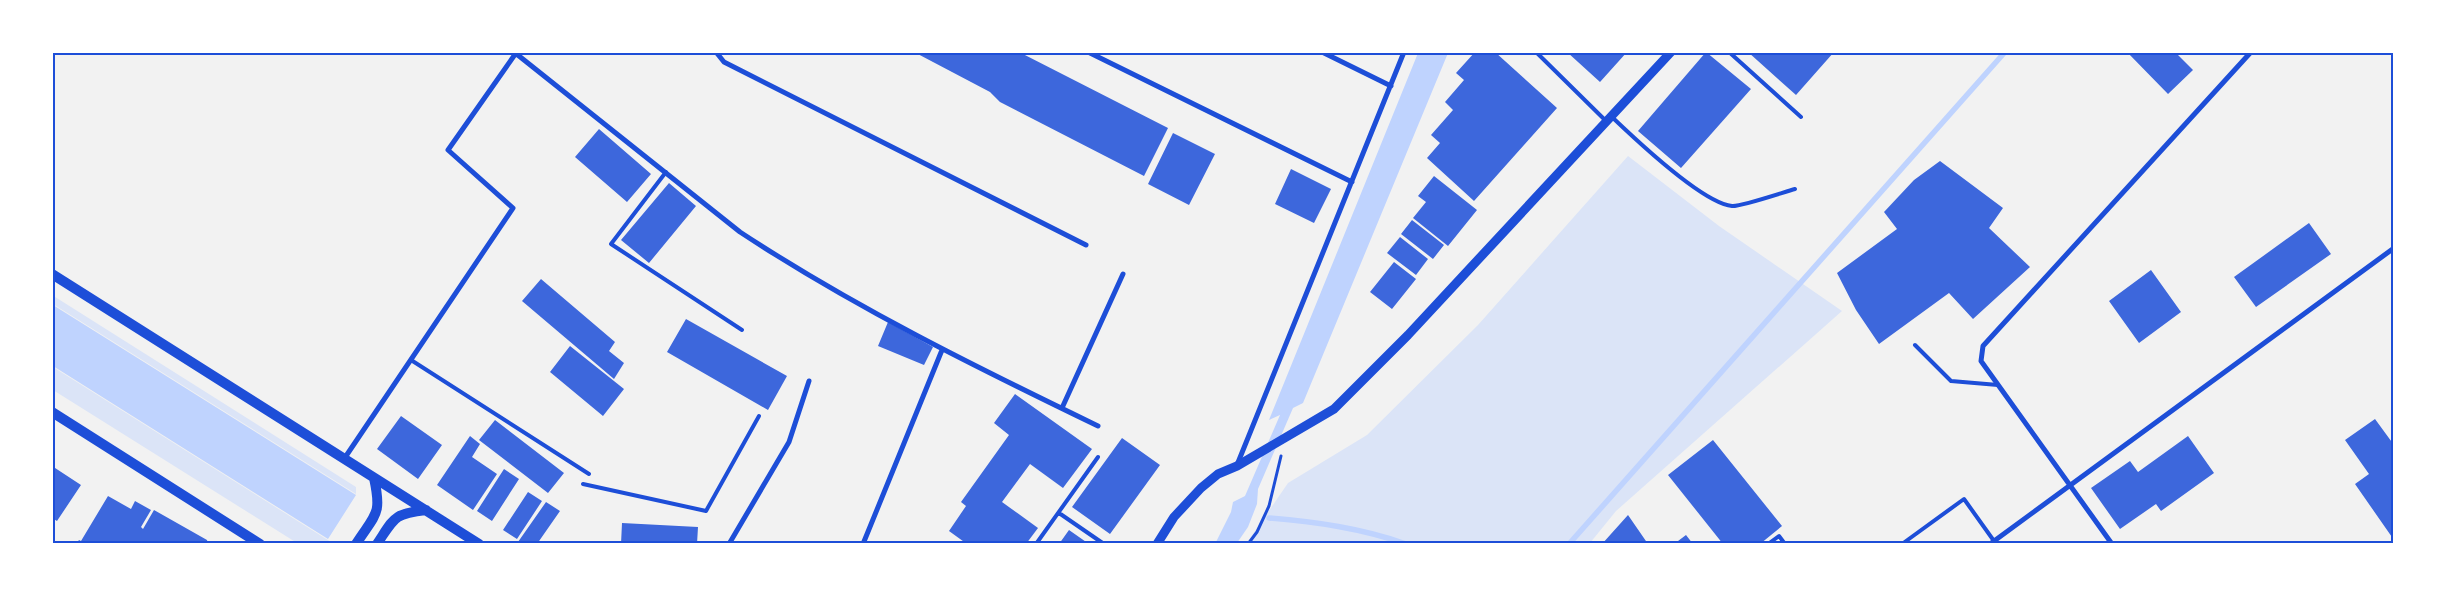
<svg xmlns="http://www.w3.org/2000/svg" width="2446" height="596" viewBox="0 0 2446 596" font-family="'DejaVu Sans',sans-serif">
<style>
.green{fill:#dbe4f7}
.water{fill:#bfd3fe}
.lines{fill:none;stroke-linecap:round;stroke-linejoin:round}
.stream{stroke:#bfd3fe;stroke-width:5.5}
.building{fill:#3d67dc}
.path{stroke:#1d4ed8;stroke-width:3}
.service{stroke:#1d4ed8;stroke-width:4}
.minor{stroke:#1d4ed8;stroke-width:5}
.tertiary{stroke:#1d4ed8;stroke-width:9}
.secondary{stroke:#1d4ed8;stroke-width:10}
.neatline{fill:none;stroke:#1d4ed8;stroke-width:2}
</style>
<rect width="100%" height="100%" fill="#f2f2f2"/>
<!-- green -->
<path class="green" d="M1628,156l91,70 123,85 -226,200 -26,32 -344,1 42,-61 79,-48 111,-110z
M52,295l304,192v7l-303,-190z
M53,367l278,175 -34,1 -244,-153z"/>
<!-- water -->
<path class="water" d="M1418,53h30l-145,350 -10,5 -35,81 -1,15 -9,23 -11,16 -22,1 16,-32 2,-10 12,-6 35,-81 -11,5z
M53,305l303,190 -28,44 -275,-173z"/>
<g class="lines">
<!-- stream -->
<path class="stream" d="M1269,518c47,4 92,10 137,26
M1569,544l436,-492"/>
</g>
<!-- building -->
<path class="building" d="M914,52h105l149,76 -24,48 -144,-74 -10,-10z
M1475,52h20l62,56 -83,93 -47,-43 13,-15 -9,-8 22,-25 -8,-8 19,-22 -8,-7z
M1567,52h60l-27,30z
M1706,52l45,37 -70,79 -43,-37z
M1748,52h86l-38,43z
M2127,52h48l18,18 -25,24z
M599,129l52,45 -24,28 -52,-45z
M1173,133l42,21 -26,51 -41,-21z
M1940,161l63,47 -14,20 41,39 -57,52 -24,-26 -70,51 -23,-34 -19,-37 60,-44 -13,-17 30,-32z
M1291,169l40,20 -17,34 -39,-19z
M1434,176l43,34 -29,36 -35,-28 13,-16 -8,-6z
M669,183l27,23 -47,57 -28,-23z
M1412,220l32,25 -11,14 -32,-25z
M2309,223l22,31 -75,53 -22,-30z
M1400,237l28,22 -12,16 -29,-22z
M1394,262l22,17 -24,30 -22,-17z
M2151,270l30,42 -42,31 -30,-42z
M541,279l74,63 -6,9 15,12 -10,16 -92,-78z
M686,319l101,57 -19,34 -101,-58z
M888,322l45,25 -9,18 -46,-19z
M570,346l54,43 -21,27 -53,-44z
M1015,394l77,55 -29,39 -33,-24 -28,38 36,26 -12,16h-59l-18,-13 17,-25 -5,-4 48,-67 -15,-12z
M401,416l41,29 -24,34 -41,-30z
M2375,419l19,26v95l-39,-56 14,-10 -24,-34z
M495,420l69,53 -16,20 -69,-53z
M470,436l10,8 -8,13 25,17 -24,36 -36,-25z
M2188,436l26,37 -53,38 -5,-7 -36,25 -29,-41 39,-27 8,11z
M1122,438l38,27 -50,69 -38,-27z
M1713,440l69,86 -22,18h-37l-55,-69z
M52,466l29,19 -24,36 -5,-3z
M504,469l15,10 -27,42 -15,-10z
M528,492l14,9 -25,38 -14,-9z
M108,496l23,13 4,-8 16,9 -10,17 2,2 11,-19 53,30 1,4h-132l3,-4 2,1z
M546,502l14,9 -23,33h-17l-2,-2z
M1628,515l20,29h-46z
M622,523l76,4 -1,17h-76z
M1069,530l20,14h-30z
M1686,535l7,9h-19z"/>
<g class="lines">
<!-- path -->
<path class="path" d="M1248,544l9,-12 12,-26 12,-50"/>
<!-- service -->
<path class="service" d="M1536,52l70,69
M1729,52l72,65
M1612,117c22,21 90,86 120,89 8,1 52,-14 63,-17
M666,172l-55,72 131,86
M1915,345l36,36 47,4
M411,360l178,114
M583,484l123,27 53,-95
M1059,513l45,31
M1036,544l62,-87
M1768,544l11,-8 6,8
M1902,544l62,-45 30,42"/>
<!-- minor -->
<path class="minor" d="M514,52l226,180c114,75 236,135 358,194
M716,52l8,10 362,183
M1088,52l264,130
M1322,52l69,34
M1062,408l61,-134
M344,459l169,-251 -65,-58 68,-97
M1237,465l167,-413
M729,544l60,-102 20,-61
M863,544l79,-194
M1990,544l404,-296
M2112,544l-131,-183 2,-15 268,-294"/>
<!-- tertiary -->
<path class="tertiary" d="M1157,544l17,-27 27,-29 17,-14 19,-8 97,-57 74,-74 263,-283"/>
<!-- secondary -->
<path class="secondary" d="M52,274l427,270
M52,412l208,132
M356,544c20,-31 26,-29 18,-66
M377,544c18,-27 16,-30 49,-34"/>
</g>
<!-- border -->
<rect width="2446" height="596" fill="none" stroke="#ffffff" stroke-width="108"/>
<rect x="54" y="54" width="2338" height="488" class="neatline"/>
</svg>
